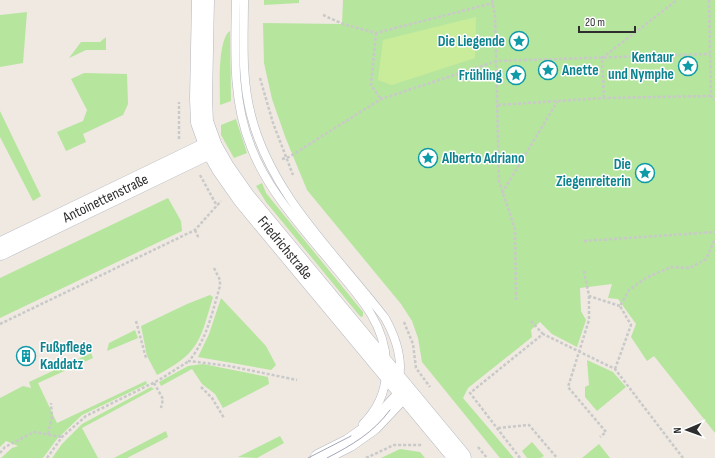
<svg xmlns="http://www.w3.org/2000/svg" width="715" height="458" viewBox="0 0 715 458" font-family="'Sofia Sans Condensed',sans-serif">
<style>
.green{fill:#b6e59e}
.pitch{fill:#c9ec9a}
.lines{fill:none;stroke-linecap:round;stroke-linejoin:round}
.lane-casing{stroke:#b4b7c1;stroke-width:9}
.street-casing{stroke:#b4b7c1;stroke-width:18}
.secondary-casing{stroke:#b4b7c1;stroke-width:23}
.path{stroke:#c9c9c9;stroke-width:2.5;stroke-dasharray:3 2;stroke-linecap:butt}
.lane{stroke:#fff;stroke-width:8}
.street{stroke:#fff;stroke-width:17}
.secondary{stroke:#fff;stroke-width:22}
.tram{stroke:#a3a6b8;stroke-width:1}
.labels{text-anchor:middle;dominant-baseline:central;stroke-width:3;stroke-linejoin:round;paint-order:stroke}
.culture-label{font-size:15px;font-weight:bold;fill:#0d838f;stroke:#fff;text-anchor:end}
.street-label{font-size:15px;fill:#2e2e2e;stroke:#fff}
</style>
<rect width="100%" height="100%" fill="#efe9e1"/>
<!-- green -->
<path class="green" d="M264,0h35v3l-35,2z
M343,0h372v433l-61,-77 -7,5 -16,-24 5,-13 -18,-25 -10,-1 4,-14 -32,4 1,23 5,9 -9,27 -25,-13 -12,-12 -9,8 1,7 -64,51 -5,10 51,60h-14l-78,-96 -4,-24 -6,-17 -11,-17 -94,-114 -21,-51 -14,-40 -8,-36 -1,-40 79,1z
M27,12l-4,51 -23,4v-52z
M230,31l1,70 -11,4c0,-17 -3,-65 10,-74z
M106,37v13h-20l-17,8 12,-16h19z
M84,73l43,1 1,30 -5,11 -40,19 3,8 -20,9 -9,-19 26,-11 4,-11 -16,-31z
M0,111l41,85 -8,5 -33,-64z
M236,119l11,34 -13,5 -13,-23v-10z
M262,183l4,10 97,119v4l-2,1 -3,-3 -92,-112 -10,-16z
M168,198l13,23 1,10 -182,87v-40z
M210,295l3,2c-13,43 -13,56 -56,78l-10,-19 -6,-30 46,-22z
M221,298l45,48 10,19 -5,5 -73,-13 11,-23z
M135,330l3,8 -31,13 2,-8z
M91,353l2,5 -55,25 19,40 89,-42 1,3 -65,31 -25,24 -14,19h-42l11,-10 6,-2 -12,-5 -6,6v-49l23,-12 8,2 -2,-6z
M587,360l26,12 13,15 -29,24 -12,-14v-10l4,-2z
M203,364l65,13 1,7 -46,24 -8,-14 -13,-10 -10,-15 -31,17 -2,-4 29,-16z
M151,387l3,2 -72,39 16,30h-46l10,-14 20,-20z
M166,431l2,6 -41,21h-13z
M280,436l4,7 -27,15 -19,-1z
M532,442l12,14 -3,2h-14l-5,-7z
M599,444l11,14h-28z
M400,449l20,3 5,6h-44z"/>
<!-- pitch -->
<path class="pitch" d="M476,17l-1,41 -83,27 -14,-5 5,-40z"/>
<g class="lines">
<defs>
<path id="lane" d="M236,0c-1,50 -4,100 15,147 16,42 48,77 77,112 25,31 57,61 58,103
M244,0c0,38 -3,77 7,115 20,80 85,139 134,203 10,18 18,39 14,61
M363,424c14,-14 22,-31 23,-50"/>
<path id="street" d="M319,458l30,-15 24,-17 32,-34"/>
<g id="secondary">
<path id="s1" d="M203,0l-2,99 1,23 9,25 12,21 21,30 216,260"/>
<path id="s2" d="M0,249l211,-102"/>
</g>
</defs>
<!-- lane casing -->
<use href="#lane" class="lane-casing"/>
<!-- street casing -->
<use href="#street" class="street-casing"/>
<!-- secondary casing -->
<use href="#secondary" class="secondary-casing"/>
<!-- path -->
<path class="path" d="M492,0l3,15 4,166 16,48 1,72
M709,0l2,96 4,4
M323,15l20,9 33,9 117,-30
M376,33l-5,52 10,14
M260,78l13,45 20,52
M604,98l-2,-40 75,-58
M498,105l106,-7 107,-2
M179,139v-37
M282,159l7,-2 92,-58 116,-38 213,-7
M200,175l17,31
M502,193l55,-91
M195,230l4,9
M584,241l131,-9
M214,268l6,12v6c-8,27 -13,53 -31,75l40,5 68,14
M584,271l5,25 31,10
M589,296v24l-21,67 38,45 -6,5
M136,321l10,37
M531,321l12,13
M404,322l9,22 3,24 14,19
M0,324l195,-94 26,-29
M615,369l16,-44 -11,-19 9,-16 17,-12 25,-11 19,1 16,-9 9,-20
M154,383l9,16 -2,9
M201,387l11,11 12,20
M498,428l31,-3 28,33
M48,434l4,-17 -1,-14
M478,447l9,11
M0,453l5,-6 29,-15 28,5
M47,458l15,-21 24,-21 73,-36 30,-19
M366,458l28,-13h29
M520,458l-50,-65 73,-59 72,35 68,89"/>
<!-- lane -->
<use href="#lane" class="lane"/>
<!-- street -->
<use href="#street" class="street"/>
<!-- secondary -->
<use href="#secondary" class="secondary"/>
<!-- tram -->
<path class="tram" d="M308,458l43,-22
M327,458c25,-13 46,-25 63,-48"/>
</g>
<!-- icons -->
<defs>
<symbol id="sight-ring" viewBox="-11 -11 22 22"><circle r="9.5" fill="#fff" stroke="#0f9aa8" stroke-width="1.5"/><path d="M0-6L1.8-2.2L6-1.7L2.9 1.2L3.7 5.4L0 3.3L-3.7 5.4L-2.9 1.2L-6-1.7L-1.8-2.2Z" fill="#0f9aa8"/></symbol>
<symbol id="building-ring" viewBox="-11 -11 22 22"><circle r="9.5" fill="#fff" stroke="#0f9aa8" stroke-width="1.5"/><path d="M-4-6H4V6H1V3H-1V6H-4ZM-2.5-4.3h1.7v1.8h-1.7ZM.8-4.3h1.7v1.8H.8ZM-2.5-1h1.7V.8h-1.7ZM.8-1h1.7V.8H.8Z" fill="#0f9aa8"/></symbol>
</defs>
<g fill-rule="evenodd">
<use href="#sight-ring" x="508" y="30" width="22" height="22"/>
<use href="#sight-ring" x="677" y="55" width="22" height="22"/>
<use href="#sight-ring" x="537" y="59" width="22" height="22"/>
<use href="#sight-ring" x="505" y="64" width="22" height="22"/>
<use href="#sight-ring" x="417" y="147" width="22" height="22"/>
<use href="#sight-ring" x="634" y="162" width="22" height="22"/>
<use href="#building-ring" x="15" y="345" width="22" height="22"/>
</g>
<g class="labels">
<!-- culture labels -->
<g class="culture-label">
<text x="505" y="41">Die Liegende</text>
<text x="674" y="57">Kentaur<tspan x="674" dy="17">und Nymphe</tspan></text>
<text x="562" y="70" text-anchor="start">Anette</text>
<text x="502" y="75">Frühling</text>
<text x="442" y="158" text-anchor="start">Alberto Adriano</text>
<text x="631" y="164">Die<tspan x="631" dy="17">Ziegenreiterin</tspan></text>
<text x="40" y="347" text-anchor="start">Fußpflege<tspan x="40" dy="17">Kaddatz</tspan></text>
</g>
<!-- street labels -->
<g class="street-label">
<text stroke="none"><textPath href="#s2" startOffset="117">Antoinettenstraße</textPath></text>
<text stroke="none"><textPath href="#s1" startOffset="274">Friedrichstraße</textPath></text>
</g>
</g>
<!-- north arrow -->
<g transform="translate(687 430) rotate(268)" stroke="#ffffff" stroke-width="3" paint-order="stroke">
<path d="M0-3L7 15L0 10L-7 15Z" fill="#2e2e2e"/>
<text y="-6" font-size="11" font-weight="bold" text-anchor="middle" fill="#2e2e2e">N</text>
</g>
<!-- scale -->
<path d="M579 26v6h56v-6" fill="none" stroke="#2e2e2e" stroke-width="2"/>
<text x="585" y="26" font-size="12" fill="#2e2e2e" stroke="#ffffff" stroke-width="3" paint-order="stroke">20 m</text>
</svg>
